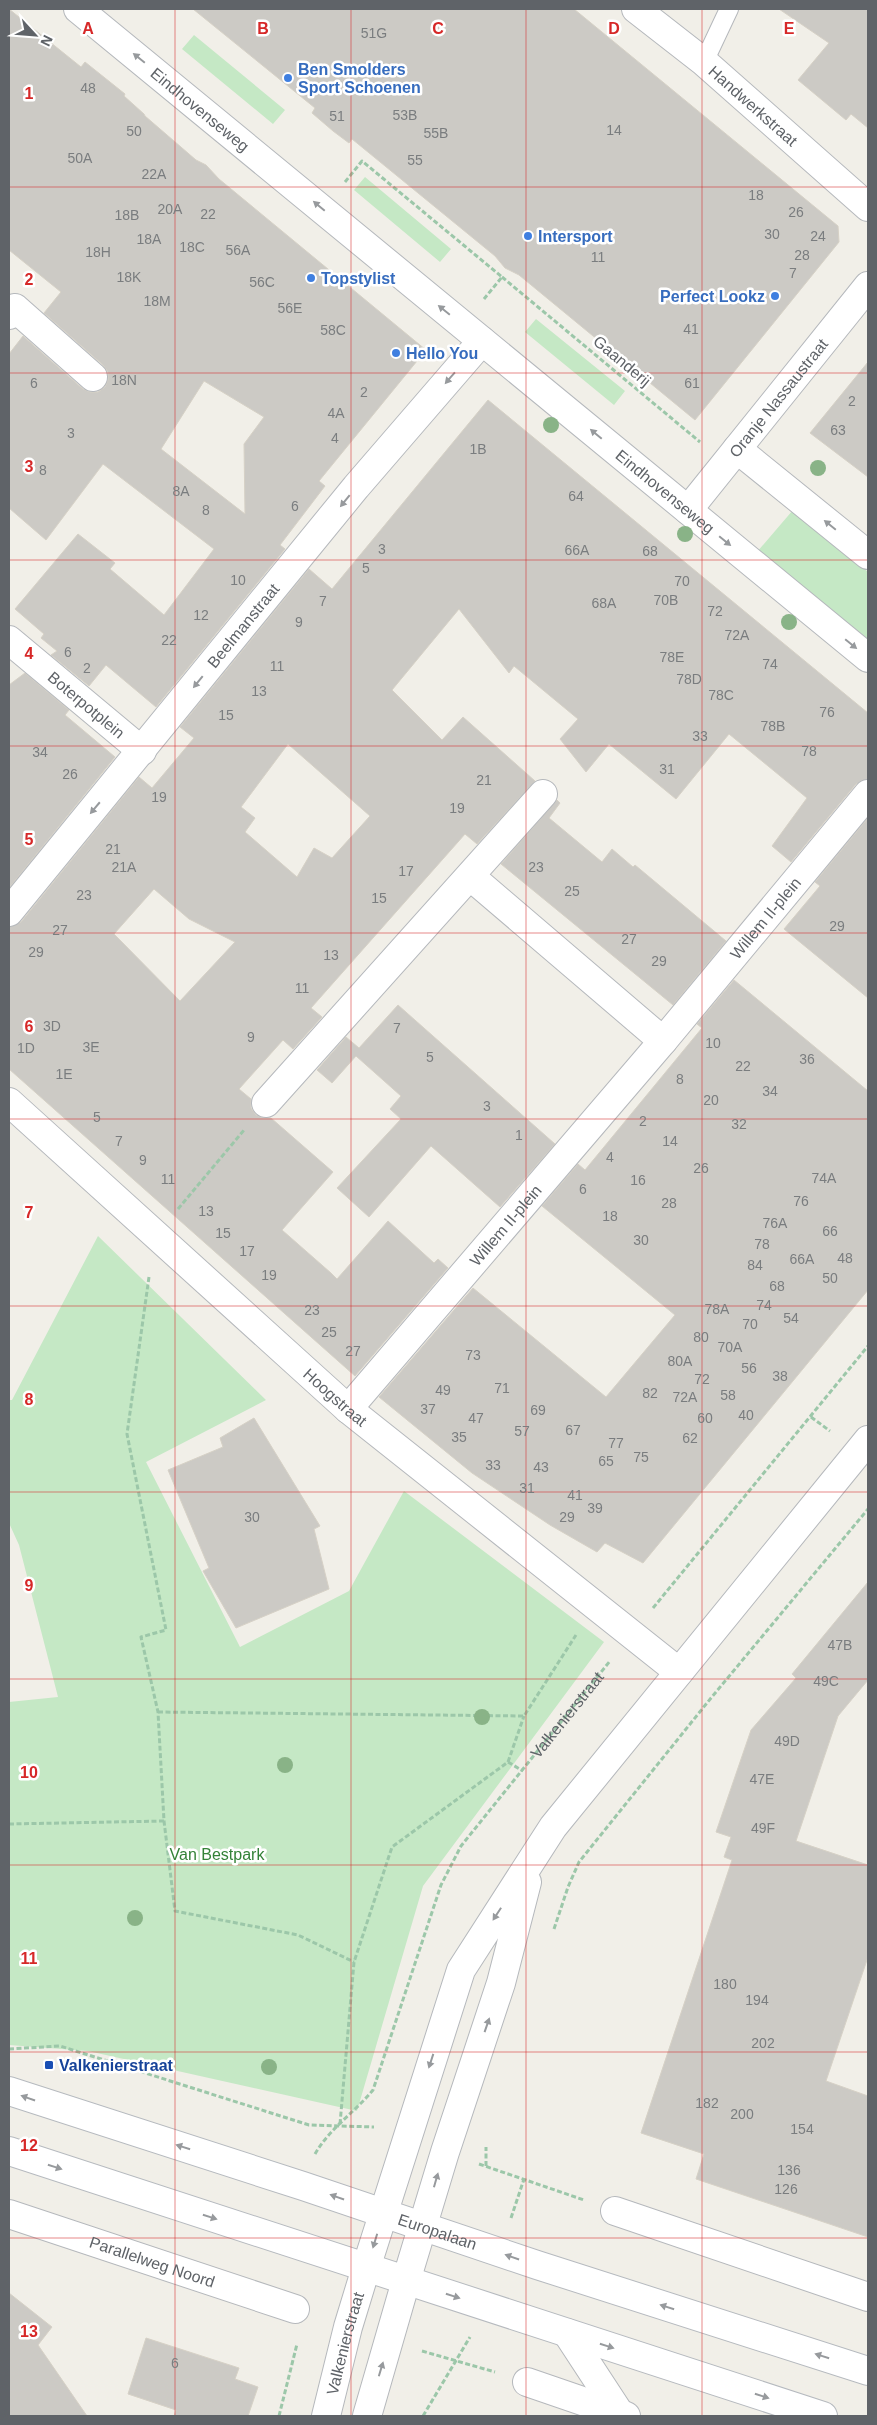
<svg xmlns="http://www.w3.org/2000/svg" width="877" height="2425" viewBox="0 0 877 2425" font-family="Helvetica,sans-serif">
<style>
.green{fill:#c5e8c5}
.building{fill:#cccac5;stroke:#d6d1c6;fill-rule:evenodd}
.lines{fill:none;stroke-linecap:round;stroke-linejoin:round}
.service-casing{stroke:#b5b8bc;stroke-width:20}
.pedestrian-casing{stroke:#b5b8bc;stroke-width:30}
.minor-casing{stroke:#b5b8bc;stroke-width:30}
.tertiary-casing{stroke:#b5b8bc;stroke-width:30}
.secondary-casing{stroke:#b6babf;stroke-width:30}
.path{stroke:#9cc7a9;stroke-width:3;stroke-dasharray:5 2.5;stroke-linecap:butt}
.service{stroke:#fff;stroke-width:18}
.pedestrian{stroke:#fff;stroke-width:28}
.minor{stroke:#fff;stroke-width:28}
.tertiary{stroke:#fff;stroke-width:28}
.secondary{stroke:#fff;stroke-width:28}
.tree{fill:#89b387}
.oneway{fill:#979a9d}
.grid{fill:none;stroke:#d62828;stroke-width:1;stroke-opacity:0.55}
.shop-dot{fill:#3f7fe0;stroke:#fff;stroke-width:2}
.transit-dot{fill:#1a4fb4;stroke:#fff;stroke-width:2}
.labels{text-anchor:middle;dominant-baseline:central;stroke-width:5;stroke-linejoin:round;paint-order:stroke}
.number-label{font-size:14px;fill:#7a7d7f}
.shop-label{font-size:16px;font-weight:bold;fill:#366cbe;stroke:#fff;text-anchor:start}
.street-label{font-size:16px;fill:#5f6368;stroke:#fff}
.park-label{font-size:16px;fill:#348238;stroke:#fff}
.transit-label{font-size:16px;font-weight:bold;fill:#164399;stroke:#fff;text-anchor:start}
.grid-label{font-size:16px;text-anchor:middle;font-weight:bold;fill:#d62828;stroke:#fff;stroke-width:5;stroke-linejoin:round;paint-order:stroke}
</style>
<rect width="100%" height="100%" fill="#f1efe8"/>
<!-- green -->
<path class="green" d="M194,35l91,75 -12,14 -91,-75z
M365,177l86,72 -11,13 -86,-72z
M536,319l89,72 -11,14 -89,-73z
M793,510l75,62v72l-111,-92z
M98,1236l168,164 -120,62 94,185 109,-56 55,-100 200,151 -181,244 -66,225 -269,-60 -79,-6v-343l49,-5 -39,-152 -10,-22v-123h3z"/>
<!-- building -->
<path class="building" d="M9,9l72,58 4,-5 40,32 -1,2 20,18 1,2 51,44 10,5 13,14 207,171 -107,131 6,5 -45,59 5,4 -129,158 -50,-42 -17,21 -38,-31 6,-4 -16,-13 3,-4 -29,-25 63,-75 37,29 -5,6 54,46 50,-66 -111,-85 -57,76 -37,-32v-154l14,-18 60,53 7,3h8l7,-5 3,-7v-8l-5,-7 -59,-52 17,-21 -52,-42zM204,381l60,36 -20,27 1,70 -84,-65z
M193,9h381l264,217 1,16 -144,178 -176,-145 -14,-7 -10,-12 -143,-117 -3,4 -16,-12 -21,-18 3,-5z
M779,9h89v119l-17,-14 -5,6 -48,-40 31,-37z
M868,362v115l-58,-44z
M488,400l380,313v66l-12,5 -65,78 -19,-16 35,-48 -78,-64 -53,65 -67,-55 -23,28 -26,-33 18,-20 -64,-53 -5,7 -50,-64 -67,81 50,50 21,-23 72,64 -58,63 -12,-10 -7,8 -147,166 11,9 -29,32 -10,-9 -44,49 12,10v9l5,7 7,3h8l62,54 -51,58 49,43 6,6 51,-58 46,42 4,-4 10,9 -93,108 -346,-307v-142l12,-5 118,-145 13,11 42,-50 -14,-11 129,-158 23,20zM288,744l82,72 -38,42 -18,-10 -17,29 -52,-45 10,-14 -14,-11zM154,889l35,30 46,23 -55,59 -66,-67z
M25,673l44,37 -4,5 50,42 -106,131v-203z
M557,800l3,3 -11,15 53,44 10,-13 21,18 2,-2 91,76 -53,64 -172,-141z
M868,818v180l-84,-69 36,-43 -5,-4z
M734,980l134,111v199l-225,273 -38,-20 -8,9 -47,-27 -78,-52 -93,-76 94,-109 133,109 69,-82 -133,-109 36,-42 7,6 117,-142 -5,-4z
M398,1005l157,139 -55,63 -69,-61 -62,71 -32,-29 64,-69 -11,-10 11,-13 -45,-40 -24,27 -15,-13 29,-33 13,11z
M254,1418l66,108 -6,3 15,60 -93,39 -33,-57 6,-3 -41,-98 55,-23 -3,-9z
M868,1582v98l-30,36 -42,125 72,24v92l-42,124 42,15v141l-172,-58 8,-25 -63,-21 91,-273 -8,-3 7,-20 -15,-5 35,-102 45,-52 -4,-4z
M9,2293l43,34 -14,18 49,71h-78z
M146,2338l93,30 -4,11 23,8 -10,29h-74l2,-6 -48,-16z"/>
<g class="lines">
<defs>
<path id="service" d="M704,62l25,-53"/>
<g id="pedestrian">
<path id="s2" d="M663,1041l205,-247"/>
</g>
<g id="minor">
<path id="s3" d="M78,9l790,649"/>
<path id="s4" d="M636,9l68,53 164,145"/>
<path d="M9,315l6,-7 78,69"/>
<path d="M737,449l131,106"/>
<path id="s5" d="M688,510l180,-224"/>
<path id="s6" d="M9,640l133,111"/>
<path id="s7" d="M9,912l347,-425 126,-146"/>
<path id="s8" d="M9,1102l339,307 331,263"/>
<path d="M266,1103l277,-309"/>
<path id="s9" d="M348,1409l315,-368 -193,-165"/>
<path d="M615,2211l253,86"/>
<path id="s10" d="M9,2214l286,95"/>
<path d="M567,2333l53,81"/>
<path d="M527,2382l99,34"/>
<path id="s11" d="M326,2416l22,-89 18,-59"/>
<path d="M367,2416l39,-135"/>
</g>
<path id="tertiary" d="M366,2268l95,-298 92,-143 315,-387
M406,2281l39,-129 56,-169 26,-101"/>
<g id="secondary">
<path id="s12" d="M9,2091l294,95 234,79 331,106"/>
<path d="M9,2151l814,265"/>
</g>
</defs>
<!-- service casing -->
<use href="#service" class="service-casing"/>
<!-- pedestrian casing -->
<use href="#pedestrian" class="pedestrian-casing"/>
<!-- minor casing -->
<use href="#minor" class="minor-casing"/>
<!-- tertiary casing -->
<use href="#tertiary" class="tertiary-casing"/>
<!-- secondary casing -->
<use href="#secondary" class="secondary-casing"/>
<!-- path -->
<g class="path">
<path d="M345,182l17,-21 140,116 -18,22"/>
<path d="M502,277l198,165"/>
<path d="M178,1209l66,-79"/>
<path d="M149,1277l-22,157 39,196 -25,7 17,75 6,109 11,90 123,24 56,27"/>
<path d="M811,1417l19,14"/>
<path d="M653,1608l215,-262"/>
<path d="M158,1712l366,4 52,-81"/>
<path d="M508,1762l16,-46"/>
<path d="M9,1824l155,-3"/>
<path d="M554,1929l14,-42 11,-25 132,-164 157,-189"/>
<path d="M9,2049l51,-3 249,79 65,2"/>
<path d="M340,2124l14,-162 38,-115 116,-85 15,9"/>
<path id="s1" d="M315,2154c14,-25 40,-42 58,-64l68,-205 20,-39 149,-185"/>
<path d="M479,2164l105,36"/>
<path d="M486,2166v-19"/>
<path d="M511,2218l13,-39"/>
<path d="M422,2351l73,21"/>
<path d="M279,2416l18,-72"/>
<path d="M423,2416l47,-79"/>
</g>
<!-- service -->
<use href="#service" class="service"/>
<!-- pedestrian -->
<use href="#pedestrian" class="pedestrian"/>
<!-- minor -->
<use href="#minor" class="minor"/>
<!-- tertiary -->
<use href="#tertiary" class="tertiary"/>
<!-- secondary -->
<use href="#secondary" class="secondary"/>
</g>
<!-- trees -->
<g class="tree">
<circle cx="551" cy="425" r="8"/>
<circle cx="818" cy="468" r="8"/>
<circle cx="685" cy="534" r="8"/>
<circle cx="789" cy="622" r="8"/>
<circle cx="482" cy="1717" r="8"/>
<circle cx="285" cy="1765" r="8"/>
<circle cx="135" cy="1918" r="8"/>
<circle cx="269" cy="2067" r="8"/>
</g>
<!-- one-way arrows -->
<defs><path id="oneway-solid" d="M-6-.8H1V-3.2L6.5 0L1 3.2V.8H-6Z" transform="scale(1.25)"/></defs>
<g class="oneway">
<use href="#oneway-solid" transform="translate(139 58) rotate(-141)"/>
<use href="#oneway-solid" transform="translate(319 206) rotate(-140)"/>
<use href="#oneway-solid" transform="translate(444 310) rotate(-141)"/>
<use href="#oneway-solid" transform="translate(450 378) rotate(131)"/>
<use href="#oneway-solid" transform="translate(596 434) rotate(-140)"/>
<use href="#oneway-solid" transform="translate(345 501) rotate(129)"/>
<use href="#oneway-solid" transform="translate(830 525) rotate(-141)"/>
<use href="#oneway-solid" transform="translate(725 541) rotate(39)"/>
<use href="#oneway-solid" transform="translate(851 644) rotate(39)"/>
<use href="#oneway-solid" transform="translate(198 682) rotate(129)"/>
<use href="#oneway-solid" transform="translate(95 808) rotate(130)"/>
<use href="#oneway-solid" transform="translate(497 1914) rotate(123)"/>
<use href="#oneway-solid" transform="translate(487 2025) rotate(-71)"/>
<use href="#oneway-solid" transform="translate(431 2061) rotate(108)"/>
<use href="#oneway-solid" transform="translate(28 2098) rotate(-161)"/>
<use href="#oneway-solid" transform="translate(183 2147) rotate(-162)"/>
<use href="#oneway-solid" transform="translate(55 2167) rotate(18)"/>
<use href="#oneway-solid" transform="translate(436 2180) rotate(-74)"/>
<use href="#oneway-solid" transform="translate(337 2197) rotate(-161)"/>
<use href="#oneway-solid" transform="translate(210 2217) rotate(18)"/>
<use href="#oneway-solid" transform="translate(375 2241) rotate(107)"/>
<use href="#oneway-solid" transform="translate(512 2257) rotate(-161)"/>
<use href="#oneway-solid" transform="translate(453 2296) rotate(18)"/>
<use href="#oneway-solid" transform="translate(667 2307) rotate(-162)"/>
<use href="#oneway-solid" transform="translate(607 2346) rotate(18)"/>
<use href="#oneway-solid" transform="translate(822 2356) rotate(-162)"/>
<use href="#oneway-solid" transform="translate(381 2369) rotate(-73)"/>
<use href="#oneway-solid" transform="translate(762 2396) rotate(18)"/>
</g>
<!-- grid -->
<path class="grid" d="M175,9v2407M351,9v2407M526,9v2407M702,9v2407M9,187h859M9,373h859M9,560h859M9,746h859M9,933h859M9,1119h859M9,1306h859M9,1492h859M9,1679h859M9,1865h859M9,2052h859M9,2238h859"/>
<!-- markers -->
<g class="shop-dot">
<circle cx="288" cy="78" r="5"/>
<circle cx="528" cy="236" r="5"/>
<circle cx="311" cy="278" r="5"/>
<circle cx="775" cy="296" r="5"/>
<circle cx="396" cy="353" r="5"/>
</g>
<rect class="transit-dot" x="44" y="2060" width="10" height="10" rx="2.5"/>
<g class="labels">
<!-- number labels -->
<g class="number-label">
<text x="374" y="33">51G</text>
<text x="88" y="88">48</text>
<text x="405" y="115">53B</text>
<text x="337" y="116">51</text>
<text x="614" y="130">14</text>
<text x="134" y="131">50</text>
<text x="436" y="133">55B</text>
<text x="80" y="158">50A</text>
<text x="415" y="160">55</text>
<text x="154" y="174">22A</text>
<text x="756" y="195">18</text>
<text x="170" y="209">20A</text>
<text x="796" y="212">26</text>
<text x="208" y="214">22</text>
<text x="127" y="215">18B</text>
<text x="772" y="234">30</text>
<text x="818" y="236">24</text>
<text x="149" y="239">18A</text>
<text x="192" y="247">18C</text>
<text x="238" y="250">56A</text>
<text x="98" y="252">18H</text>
<text x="802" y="255">28</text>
<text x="598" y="257">11</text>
<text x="793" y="273">7</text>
<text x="129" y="277">18K</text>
<text x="262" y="282">56C</text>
<text x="157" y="301">18M</text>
<text x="290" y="308">56E</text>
<text x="691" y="329">41</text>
<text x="333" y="330">58C</text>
<text x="124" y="380">18N</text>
<text x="34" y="383">6</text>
<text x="692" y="383">61</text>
<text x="364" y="392">2</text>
<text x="852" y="401">2</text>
<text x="336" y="413">4A</text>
<text x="838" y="430">63</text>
<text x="71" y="433">3</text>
<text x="335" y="438">4</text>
<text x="478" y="449">1B</text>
<text x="43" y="470">8</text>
<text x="181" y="491">8A</text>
<text x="576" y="496">64</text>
<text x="295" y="506">6</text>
<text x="206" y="510">8</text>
<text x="382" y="549">3</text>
<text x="577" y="550">66A</text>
<text x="650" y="551">68</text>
<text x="366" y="568">5</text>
<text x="238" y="580">10</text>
<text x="682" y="581">70</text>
<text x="666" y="600">70B</text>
<text x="323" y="601">7</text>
<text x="604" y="603">68A</text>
<text x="715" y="611">72</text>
<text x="201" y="615">12</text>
<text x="299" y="622">9</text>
<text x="737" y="635">72A</text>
<text x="169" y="640">22</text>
<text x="68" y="652">6</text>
<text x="672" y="657">78E</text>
<text x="770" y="664">74</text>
<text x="277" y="666">11</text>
<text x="87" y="668">2</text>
<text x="689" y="679">78D</text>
<text x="259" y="691">13</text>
<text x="721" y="695">78C</text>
<text x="827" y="712">76</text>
<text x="226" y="715">15</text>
<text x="773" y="726">78B</text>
<text x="700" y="736">33</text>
<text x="809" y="751">78</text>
<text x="40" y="752">34</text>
<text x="667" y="769">31</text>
<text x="70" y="774">26</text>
<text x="484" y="780">21</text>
<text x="159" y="797">19</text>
<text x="457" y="808">19</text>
<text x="113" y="849">21</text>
<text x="124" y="867">21A</text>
<text x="536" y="867">23</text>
<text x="406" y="871">17</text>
<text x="572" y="891">25</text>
<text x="84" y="895">23</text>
<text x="379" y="898">15</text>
<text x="837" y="926">29</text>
<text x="60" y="930">27</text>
<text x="629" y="939">27</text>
<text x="36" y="952">29</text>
<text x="331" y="955">13</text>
<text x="659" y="961">29</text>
<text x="302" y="988">11</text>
<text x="52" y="1026">3D</text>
<text x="397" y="1028">7</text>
<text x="251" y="1037">9</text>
<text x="713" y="1043">10</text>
<text x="91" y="1047">3E</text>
<text x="26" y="1048">1D</text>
<text x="430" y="1057">5</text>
<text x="807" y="1059">36</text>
<text x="743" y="1066">22</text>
<text x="64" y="1074">1E</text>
<text x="680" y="1079">8</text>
<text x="770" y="1091">34</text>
<text x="711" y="1100">20</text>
<text x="487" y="1106">3</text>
<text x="97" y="1117">5</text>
<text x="643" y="1121">2</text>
<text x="739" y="1124">32</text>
<text x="519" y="1135">1</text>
<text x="119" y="1141">7</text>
<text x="670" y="1141">14</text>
<text x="610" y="1157">4</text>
<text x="143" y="1160">9</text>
<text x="701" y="1168">26</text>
<text x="824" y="1178">74A</text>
<text x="168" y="1179">11</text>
<text x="638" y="1180">16</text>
<text x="583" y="1189">6</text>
<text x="801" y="1201">76</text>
<text x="669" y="1203">28</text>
<text x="206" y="1211">13</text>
<text x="610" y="1216">18</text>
<text x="775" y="1223">76A</text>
<text x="830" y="1231">66</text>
<text x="223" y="1233">15</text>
<text x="641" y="1240">30</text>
<text x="762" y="1244">78</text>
<text x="247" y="1251">17</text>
<text x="845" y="1258">48</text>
<text x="802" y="1259">66A</text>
<text x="755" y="1265">84</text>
<text x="269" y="1275">19</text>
<text x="830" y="1278">50</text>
<text x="777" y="1286">68</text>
<text x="764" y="1305">74</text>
<text x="717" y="1309">78A</text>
<text x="312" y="1310">23</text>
<text x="791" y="1318">54</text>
<text x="750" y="1324">70</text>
<text x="329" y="1332">25</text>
<text x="701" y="1337">80</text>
<text x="730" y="1347">70A</text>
<text x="353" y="1351">27</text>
<text x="473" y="1355">73</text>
<text x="680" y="1361">80A</text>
<text x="749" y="1368">56</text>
<text x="780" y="1376">38</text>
<text x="702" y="1379">72</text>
<text x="502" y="1388">71</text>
<text x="443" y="1390">49</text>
<text x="650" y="1393">82</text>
<text x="728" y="1395">58</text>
<text x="685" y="1397">72A</text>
<text x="428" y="1409">37</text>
<text x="538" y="1410">69</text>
<text x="746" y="1415">40</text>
<text x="476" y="1418">47</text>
<text x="705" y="1418">60</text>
<text x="573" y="1430">67</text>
<text x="522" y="1431">57</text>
<text x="459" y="1437">35</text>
<text x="690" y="1438">62</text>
<text x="616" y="1443">77</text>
<text x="641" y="1457">75</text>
<text x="606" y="1461">65</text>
<text x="493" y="1465">33</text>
<text x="541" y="1467">43</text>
<text x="527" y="1488">31</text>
<text x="575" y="1495">41</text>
<text x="595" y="1508">39</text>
<text x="252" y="1517">30</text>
<text x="567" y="1517">29</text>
<text x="840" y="1645">47B</text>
<text x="826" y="1681">49C</text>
<text x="787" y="1741">49D</text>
<text x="762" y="1779">47E</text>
<text x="763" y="1828">49F</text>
<text x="725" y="1984">180</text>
<text x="757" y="2000">194</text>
<text x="763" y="2043">202</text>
<text x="707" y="2103">182</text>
<text x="742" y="2114">200</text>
<text x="802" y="2129">154</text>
<text x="789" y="2170">136</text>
<text x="786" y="2189">126</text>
<text x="175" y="2363">6</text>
</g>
<!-- shop labels -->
<g class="shop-label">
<text x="298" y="69">Ben Smolders<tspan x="298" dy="18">Sport Schoenen</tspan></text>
<text x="538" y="236">Intersport</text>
<text x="321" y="278">Topstylist</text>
<text x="765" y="296" text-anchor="end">Perfect Lookz</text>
<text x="406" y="353">Hello You</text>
</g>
<!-- street labels -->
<g class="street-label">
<text stroke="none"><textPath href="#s4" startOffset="152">Handwerkstraat</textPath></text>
<text stroke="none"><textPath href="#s3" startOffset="158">Eindhovenseweg</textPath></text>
<text transform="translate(622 361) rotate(40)">Gaanderij</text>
<text stroke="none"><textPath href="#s5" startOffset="144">Oranje Nassaustraat</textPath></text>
<text stroke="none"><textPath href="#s3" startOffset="760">Eindhovenseweg</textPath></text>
<text stroke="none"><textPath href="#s7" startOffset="370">Beelmanstraat</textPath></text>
<text stroke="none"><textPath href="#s6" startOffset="101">Boterpotplein</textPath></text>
<text stroke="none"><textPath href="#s2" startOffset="160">Willem II-plein</textPath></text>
<text stroke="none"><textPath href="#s9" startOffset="242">Willem II-plein</textPath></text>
<text stroke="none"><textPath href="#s8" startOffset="440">Hoogstraat</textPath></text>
<text stroke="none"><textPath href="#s1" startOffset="515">Valkenierstraat</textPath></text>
<text stroke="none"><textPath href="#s12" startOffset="451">Europalaan</textPath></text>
<text stroke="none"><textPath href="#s10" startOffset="151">Parallelweg Noord</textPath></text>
<text stroke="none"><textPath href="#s11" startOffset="75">Valkenierstraat</textPath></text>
</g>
<!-- park labels -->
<g class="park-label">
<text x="217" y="1854">Van Bestpark</text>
</g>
<!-- transit labels -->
<g class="transit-label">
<text x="59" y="2065">Valkenierstraat</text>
</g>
</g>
<g class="grid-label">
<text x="88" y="34">A</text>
<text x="263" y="34">B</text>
<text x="438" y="34">C</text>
<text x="614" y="34">D</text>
<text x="789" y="34">E</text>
<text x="29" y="99">1</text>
<text x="29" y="285">2</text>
<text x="29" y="472">3</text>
<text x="29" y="659">4</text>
<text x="29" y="845">5</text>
<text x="29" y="1032">6</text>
<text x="29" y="1218">7</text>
<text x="29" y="1405">8</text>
<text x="29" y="1591">9</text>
<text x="29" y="1778">10</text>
<text x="29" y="1964">11</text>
<text x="29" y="2151">12</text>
<text x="29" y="2337">13</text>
</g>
<!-- border -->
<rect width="877" height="2425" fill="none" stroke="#5f6368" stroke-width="20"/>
<!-- north arrow -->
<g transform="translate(35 35) rotate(116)" stroke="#ffffff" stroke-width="4" paint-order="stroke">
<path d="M0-4L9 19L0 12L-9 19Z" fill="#5f6368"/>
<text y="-8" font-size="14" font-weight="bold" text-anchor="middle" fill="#5f6368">N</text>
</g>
</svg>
